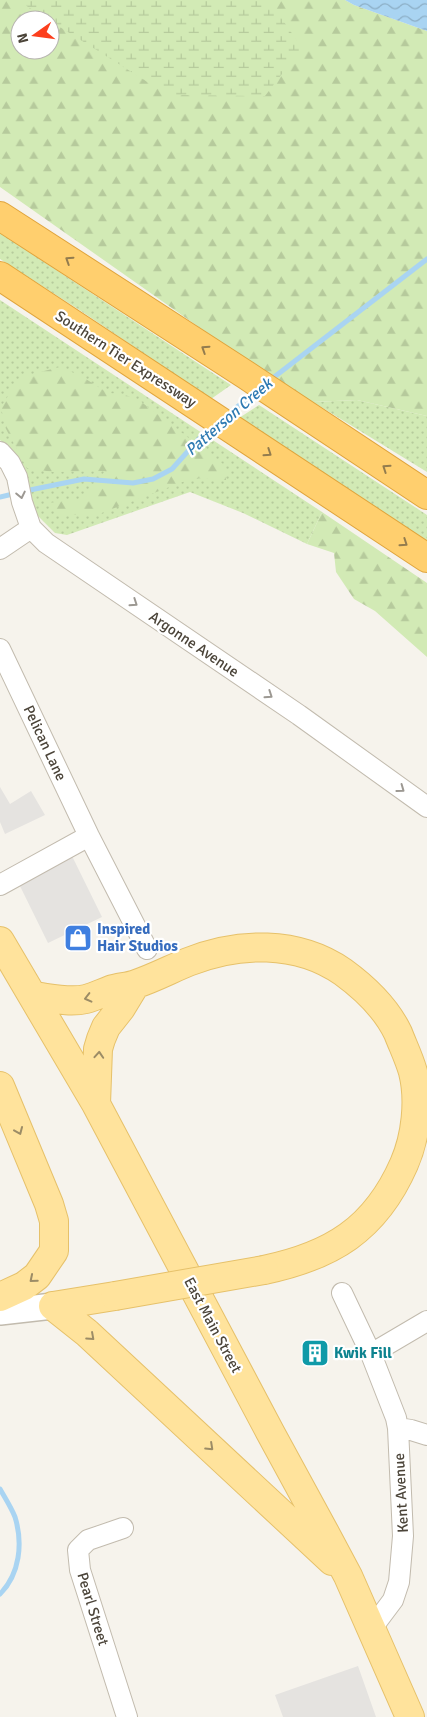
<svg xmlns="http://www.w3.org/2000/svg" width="427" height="1717" viewBox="0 0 427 1717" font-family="Signika,sans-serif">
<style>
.grass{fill:url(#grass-dots)}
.forest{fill:url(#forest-firs);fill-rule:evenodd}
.wetland{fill:url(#wetland-marsh)}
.parking{fill:#e5e3e0}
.water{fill:url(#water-waves)}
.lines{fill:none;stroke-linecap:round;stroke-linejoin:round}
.stream{stroke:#a9d4f2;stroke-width:5}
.minor-casing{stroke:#c2bbae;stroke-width:22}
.tertiary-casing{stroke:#c2bbae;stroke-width:28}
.primary-casing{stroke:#e6c16a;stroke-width:30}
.motorway-casing{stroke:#e0a43c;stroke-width:30}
.minor{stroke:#fff;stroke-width:20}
.tertiary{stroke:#fff;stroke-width:25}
.primary{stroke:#ffe39c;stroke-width:28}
.motorway{stroke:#ffcf6e;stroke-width:28}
.primary-bridge-casing{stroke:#e6c16a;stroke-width:30;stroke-linecap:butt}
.primary-bridge{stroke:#ffe39c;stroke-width:28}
.oneway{stroke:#937c4e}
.oneway2{stroke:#9c9892}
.oneway3{stroke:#9c8c66}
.labels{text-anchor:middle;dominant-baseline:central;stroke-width:4.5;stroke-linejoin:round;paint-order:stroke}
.street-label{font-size:15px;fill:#4b4439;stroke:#fff}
.shop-label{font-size:15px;font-weight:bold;fill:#366cbe;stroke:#fff;text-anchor:start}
.culture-label{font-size:15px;font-weight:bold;fill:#0d838f;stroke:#fff;text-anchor:start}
.water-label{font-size:16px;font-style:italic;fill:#2e7ab2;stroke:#fff}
</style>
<defs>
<pattern id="grass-dots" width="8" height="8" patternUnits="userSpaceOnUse" patternTransform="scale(1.25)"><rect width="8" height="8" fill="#d2eab5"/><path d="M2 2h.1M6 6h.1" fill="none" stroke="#b6ca9c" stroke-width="1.8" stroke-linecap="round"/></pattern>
<pattern id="forest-firs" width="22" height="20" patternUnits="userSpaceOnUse" patternTransform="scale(1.25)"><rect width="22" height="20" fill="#d2eab5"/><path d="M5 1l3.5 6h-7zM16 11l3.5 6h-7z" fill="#b6ca9c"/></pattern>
<pattern id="wetland-marsh" width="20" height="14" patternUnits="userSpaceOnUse" patternTransform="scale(1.25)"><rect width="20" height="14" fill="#d2eab5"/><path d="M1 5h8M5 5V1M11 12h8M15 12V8" fill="none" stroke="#b6ca9c"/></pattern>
<pattern id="water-waves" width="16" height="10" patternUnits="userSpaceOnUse" patternTransform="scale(1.25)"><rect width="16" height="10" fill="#a9d4f2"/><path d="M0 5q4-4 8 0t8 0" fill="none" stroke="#8caec5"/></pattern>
</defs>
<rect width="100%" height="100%" fill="#f6f3ec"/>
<!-- grass -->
<path class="grass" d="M0,233l231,152 -20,14 -130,-88 -81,-52z
M0,300l322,212 -15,32 -64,-31 -53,-21 -123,43 -12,-2 -18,-18 -34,-72 -3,-3z
M357,400l70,16v56l-114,-70z
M259,405l168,110v30l-188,-127z"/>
<!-- forest -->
<path class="forest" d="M0,0h345l9,5 73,26v385l-70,-16 -44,2 -29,-15 -284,-200zM20,20h30v30h-30z
M60,367l21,9 27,17 15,1 17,7 83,63 3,16 -33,-2 -94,36 -39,1 -11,-12 36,-5 20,-27 -52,1 -26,-4 -22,-41 -4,-20 19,-30z
M322,512l105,71v74l-52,-46 -21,-12 -18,-27 -2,-19 -27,-9z"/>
<!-- wetland -->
<path class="wetland" d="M17,0h252l33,48 -37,48 -97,-1z"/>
<!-- parking -->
<path class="parking" d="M0,787l10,17 21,-13 14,24 -40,19 -5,-12z
M72,856l30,61 -54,26 -30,-61z
M358,1666l18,51h-93l-8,-22z"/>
<!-- water -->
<path class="water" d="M345,0h82v31l-73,-26z"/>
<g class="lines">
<!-- stream -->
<path class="stream" d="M269,381l158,-122
M226,416l31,-25
M25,491l59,-12 49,4 20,-4 19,-10 26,-29 16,-14
M0,497l17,-4
M0,1489c5,9 11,18 15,28 8,26 5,57 -15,77"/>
<defs>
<path id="minor" d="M0,452l10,11 7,14 5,25 9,26 15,15 253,172 128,92
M0,549l31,-21
M0,649l89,187 58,113
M0,885l89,-49
M342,1293l29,61 25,64 2,10 5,108 -4,46 -6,18 -21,28
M371,1354l56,-33
M398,1428l13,2 16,5
M123,1528l-35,12 -10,10 2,20 47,147"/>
<path id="tertiary" d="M0,1312l53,-6"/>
<path id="primary" d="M0,941l96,163 174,328 55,101 23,43 62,141
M33,996c17,2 36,7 53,3 8,-2 16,-6 24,-9 9,-3 18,-3 26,-6 18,-6 35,-15 52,-22 50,-20 109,-22 155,10 22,16 43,36 55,61 5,13 11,25 15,39 7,28 3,65 -9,92 -29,66 -73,92 -140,106
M0,1086l49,118 5,17v30l-17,25 -13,10 -24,11
M96,1104l2,-55 3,-10 5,-12 15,-19 14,-23
M53,1306l34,27 245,228
M53,1306l62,-10"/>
<path id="motorway" d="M0,216l246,159 181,120
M0,276l427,282"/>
</defs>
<!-- minor casing -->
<use href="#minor" class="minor-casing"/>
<!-- tertiary casing -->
<use href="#tertiary" class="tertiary-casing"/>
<!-- primary casing -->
<use href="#primary" class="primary-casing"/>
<!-- motorway casing -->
<use href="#motorway" class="motorway-casing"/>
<!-- minor -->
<use href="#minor" class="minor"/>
<!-- tertiary -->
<use href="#tertiary" class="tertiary"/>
<!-- primary -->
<use href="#primary" class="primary"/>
<!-- motorway -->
<use href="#motorway" class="motorway"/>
<defs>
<path id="primary-bridge" d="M115,1296l149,-26"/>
</defs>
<!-- primary-bridge casing -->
<use href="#primary-bridge" class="primary-bridge-casing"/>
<!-- primary-bridge -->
<use href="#primary-bridge" class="primary-bridge"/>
</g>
<!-- one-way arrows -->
<defs><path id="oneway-chevron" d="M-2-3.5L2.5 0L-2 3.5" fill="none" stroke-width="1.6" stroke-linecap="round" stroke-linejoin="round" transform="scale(1.25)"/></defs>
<g class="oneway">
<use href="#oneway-chevron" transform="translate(69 260) rotate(-147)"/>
<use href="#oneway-chevron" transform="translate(205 349) rotate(-147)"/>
<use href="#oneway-chevron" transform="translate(268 453) rotate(34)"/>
<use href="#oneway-chevron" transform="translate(386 468) rotate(-146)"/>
<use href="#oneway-chevron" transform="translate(404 543) rotate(34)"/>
</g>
<g class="oneway2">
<use href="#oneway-chevron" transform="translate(21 495) rotate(78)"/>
<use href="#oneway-chevron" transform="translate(134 603) rotate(34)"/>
<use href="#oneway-chevron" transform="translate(269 695) rotate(34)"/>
<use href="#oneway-chevron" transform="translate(401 789) rotate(36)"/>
</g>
<g class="oneway3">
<use href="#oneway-chevron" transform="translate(88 998) rotate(166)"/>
<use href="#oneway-chevron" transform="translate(99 1055) rotate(-86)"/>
<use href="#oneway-chevron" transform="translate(19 1131) rotate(67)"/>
<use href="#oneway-chevron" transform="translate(33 1279) rotate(140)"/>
<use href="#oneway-chevron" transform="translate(91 1337) rotate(42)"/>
<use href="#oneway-chevron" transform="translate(210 1447) rotate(43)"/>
</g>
<!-- icons -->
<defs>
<symbol id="shop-square" viewBox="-11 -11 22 22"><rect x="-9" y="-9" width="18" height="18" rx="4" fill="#3f7fe0" stroke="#fff"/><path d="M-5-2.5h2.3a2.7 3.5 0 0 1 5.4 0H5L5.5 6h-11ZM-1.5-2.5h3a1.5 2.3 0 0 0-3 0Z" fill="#fff"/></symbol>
<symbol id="building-square" viewBox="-11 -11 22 22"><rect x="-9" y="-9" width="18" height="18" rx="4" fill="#0f9aa8" stroke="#fff"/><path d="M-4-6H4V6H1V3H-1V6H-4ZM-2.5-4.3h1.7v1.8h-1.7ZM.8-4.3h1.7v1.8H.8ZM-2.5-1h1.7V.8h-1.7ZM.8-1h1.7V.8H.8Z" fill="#fff"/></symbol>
</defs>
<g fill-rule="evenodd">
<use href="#shop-square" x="62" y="922" width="32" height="32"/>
<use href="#building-square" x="299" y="1337" width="32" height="32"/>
</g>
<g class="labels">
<!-- street labels -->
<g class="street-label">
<text transform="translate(126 359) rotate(33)">Southern Tier Expressway</text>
<text transform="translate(194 644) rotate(34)">Argonne Avenue</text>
<text transform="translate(45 743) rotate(65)">Pelican Lane</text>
<text transform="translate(213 1325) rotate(62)">East Main Street</text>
<text transform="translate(401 1493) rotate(-93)">Kent Avenue</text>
<text transform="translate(93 1609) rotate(73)">Pearl Street</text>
</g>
<!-- shop labels -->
<g class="shop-label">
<text x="97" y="929">Inspired<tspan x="97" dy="17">Hair Studios</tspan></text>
</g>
<!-- culture labels -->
<g class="culture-label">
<text x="334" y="1353">Kwik Fill</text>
</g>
<!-- water labels -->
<g class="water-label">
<text transform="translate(229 417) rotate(-41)">Patterson Creek</text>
</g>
</g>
<!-- north arrow -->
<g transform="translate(35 35) rotate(256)"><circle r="24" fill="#ffffff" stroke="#b7b4b0"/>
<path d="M0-4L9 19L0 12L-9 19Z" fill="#fc3f1d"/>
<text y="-8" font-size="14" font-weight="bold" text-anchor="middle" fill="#4b4439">N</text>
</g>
</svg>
